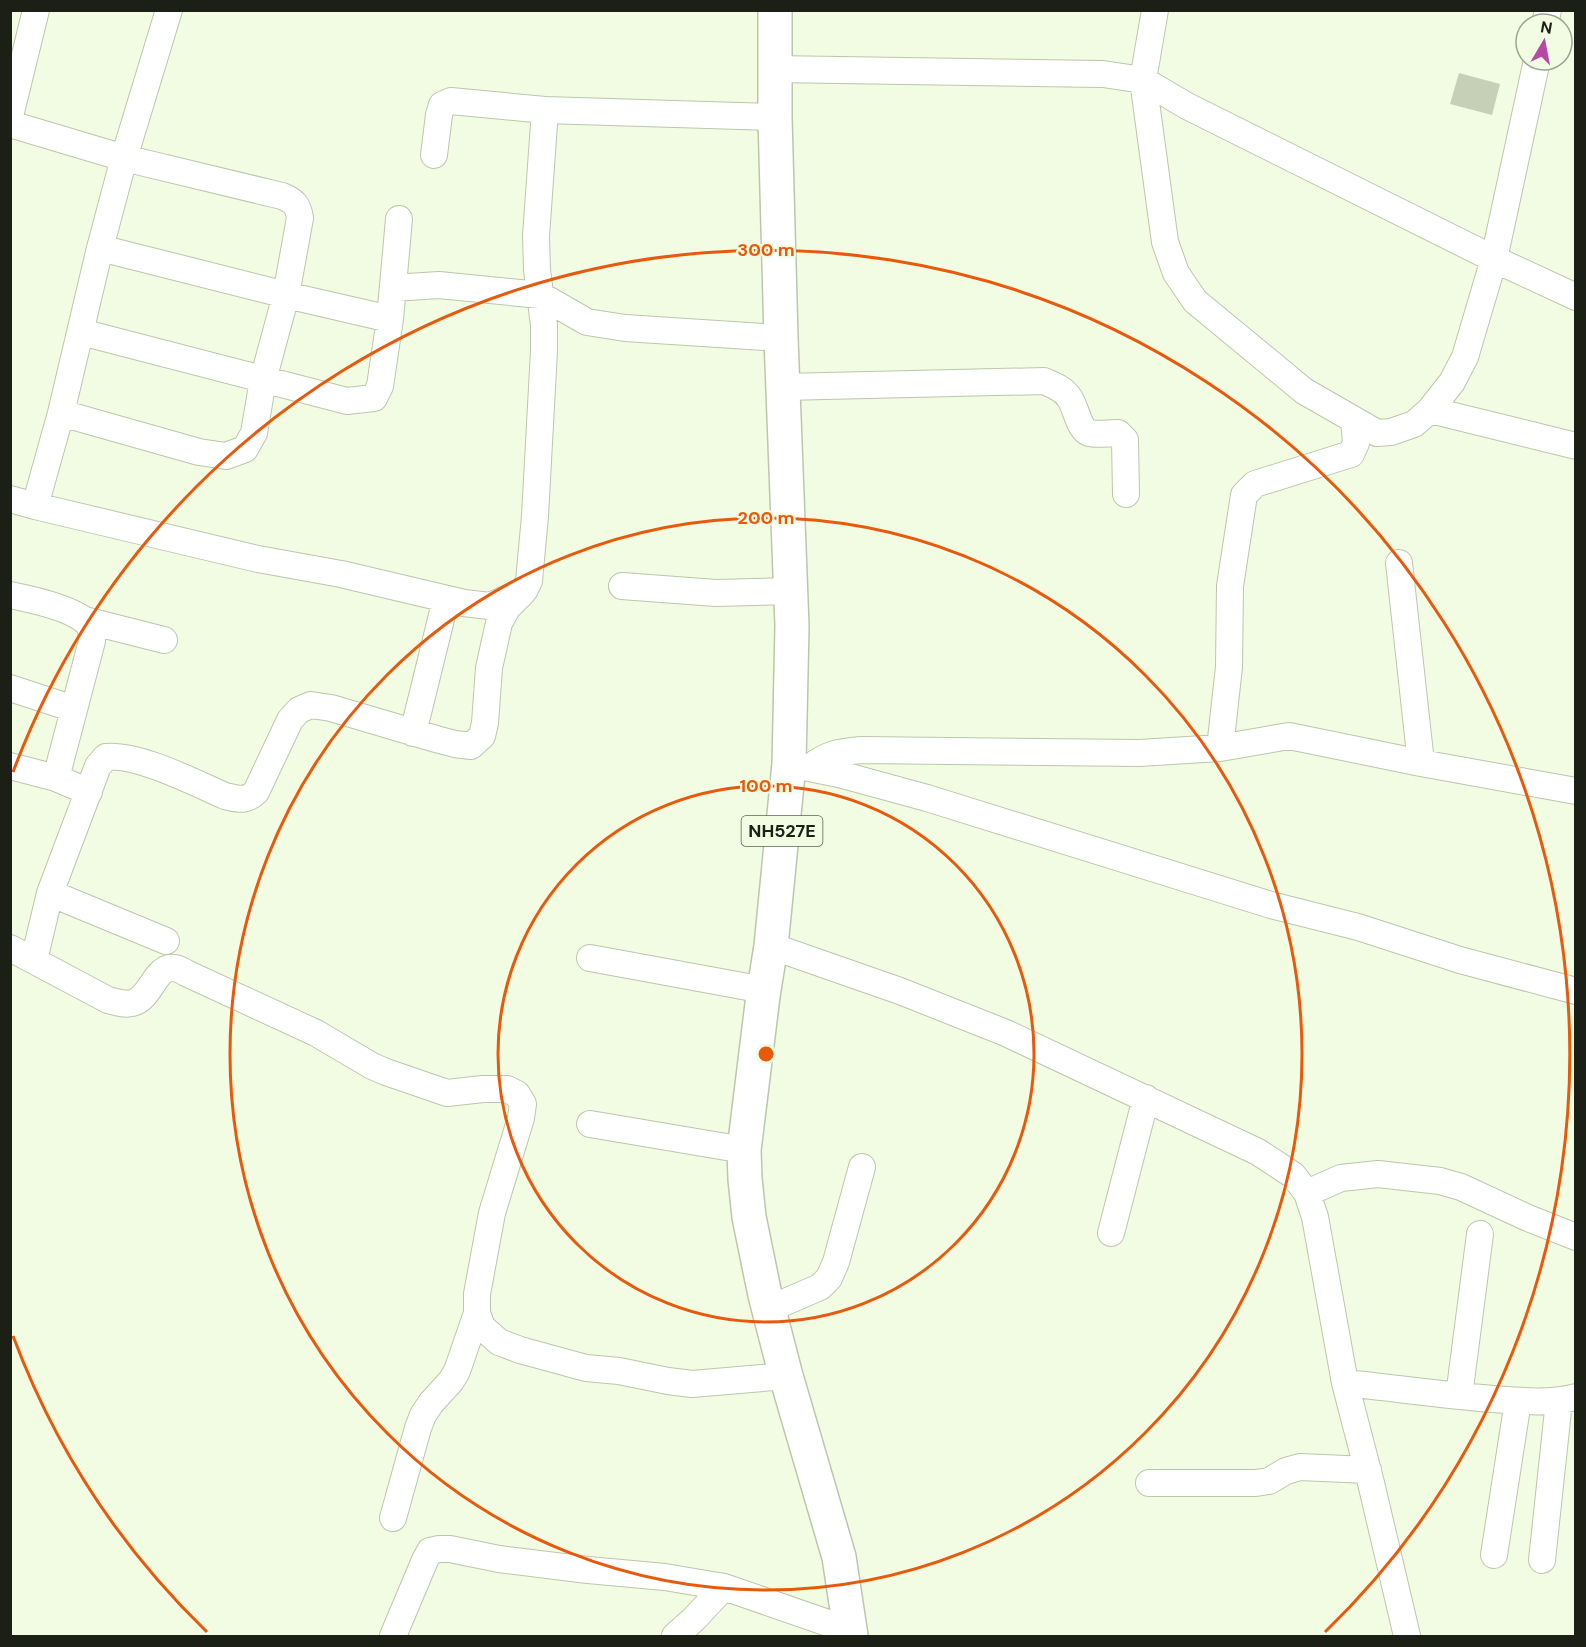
<svg xmlns="http://www.w3.org/2000/svg" width="1586" height="1647" viewBox="0 0 1586 1647" font-family="'DM Sans',sans-serif">
<style>
.building{fill:#c6d0b7}
.lines{fill:none;stroke-linecap:round;stroke-linejoin:round}
.minor-casing{stroke:#bcc6ac;stroke-width:28}
.highway-casing{stroke:#bcc6ac;stroke-width:36}
.minor{stroke:#fff;stroke-width:26}
.highway{stroke:#fff;stroke-width:33}
.ring{fill:none;stroke:#e8590c;stroke-width:3}
.labels{text-anchor:middle;dominant-baseline:central;stroke-width:4.5;stroke-linejoin:round;paint-order:stroke}
.shield{fill:#f2fce2;stroke:#5c6153;stroke-width:1.5}
.shield-label{font-size:18px;font-weight:bold;fill:#1c1f16}
.centre{fill:#e8590c;stroke:#f2fce2;stroke-width:3}
.ring-label{font-size:18px;text-anchor:middle;font-weight:bold;fill:#e8590c;stroke:#f2fce2;stroke-width:4.5;stroke-linejoin:round;paint-order:stroke}
</style>
<rect width="100%" height="100%" fill="#f2fce2"/>
<!-- building -->
<path class="building" d="M1459,73l41,11 -8,31 -42,-11z"/>
<g class="lines">
<defs>
<path id="minor" d="M1155,10l-12,70 22,162 11,31 19,28 109,90 73,42 14,-1 23,-8 16,-14 22,-28 13,-25 29,-98 43,-199
M1545,24l3,-14
M774,69l329,5 40,6 44,26 307,153 82,38
M10,116l26,-106
M10,124l114,34 158,38c12,5 16,9 18,22l-14,77 -23,85 -9,53 -9,16 -19,7 -27,-4 -138,-39
M434,155l5,-40 3,-10 9,-4 94,9 230,7
M100,248l186,47 104,24
M393,288l46,-3 101,10 47,27 38,6 156,10
M81,332l266,69 27,-3 6,-12 10,-67 9,-100
M783,387l261,-6c9,4 18,7 24,15 8,9 10,33 21,37 8,2 20,0 29,0l7,7 1,54
M1430,410l146,36
M10,499l25,7 223,53 83,15 123,29 26,3 34,-15 5,-10 6,-65 9,-165v-26l-7,-55 -1,-34 9,-126
M35,506l26,-93 39,-165 24,-90 45,-148
M1399,563l22,200
M622,586l94,7 74,-2
M10,595c20,4 59,13 74,25 7,5 8,12 8,21l-36,137
M85,620l79,20
M10,688l64,21
M413,733l33,-134
M1220,748l9,-81 1,-81 14,-91 11,-11 96,-30 5,-11 -2,-23
M789,764l50,10 88,24 344,107 87,22 102,33 116,31
M10,766l46,12 33,14
M809,768c18,-14 29,-16 52,-18l278,3 81,-5 69,-12 132,27 155,28
M50,893l116,48
M771,946l129,45 106,42 252,119 35,23 14,18 8,24 30,166 26,100 36,153
M10,948l98,52c8,2 16,5 24,3 23,-5 23,-50 54,-30l130,60 56,33 14,6 61,21 36,-4h24l10,5 6,10 -2,14 -29,95 -15,81v19l5,14 17,15 21,8 66,18 33,3 49,10 24,3 94,-8
M590,958l174,32
M34,960l16,-67 48,-127 8,-9c31,-4 89,26 119,39 14,3 20,6 31,-4l34,-72 9,-10 12,-5 20,3 105,31 19,5 16,2 11,-10 3,-13 4,-55 10,-45 9,-16 14,-14
M590,1124l154,26
M1307,1193l34,-15 37,-4 62,7 21,6 67,31 48,19
M1111,1233l35,-135
M769,1309l51,-22 9,-9 7,-16 26,-95
M1345,1383c49,5 98,12 148,16 27,2 56,5 83,-2
M1459,1396l21,-162
M1149,1483h107l13,-2 17,-10 14,-4 68,3
M393,1518l25,-90 5,-13 8,-12 20,-22 6,-10 20,-58
M1494,1555l24,-154
M1542,1560l17,-159
M393,1636l32,-76 5,-9 9,-2h11l49,10 89,11 77,7 59,10
M675,1636l19,-17 30,-32 127,44"/>
<path id="highway" d="M775,10v107l6,221 11,288 -3,138 -18,182 -8,50 -19,154 1,29 4,38 16,78 21,81 53,181 12,79"/>
</defs>
<!-- minor casing -->
<use href="#minor" class="minor-casing"/>
<!-- highway casing -->
<use href="#highway" class="highway-casing"/>
<!-- minor -->
<use href="#minor" class="minor"/>
<!-- highway -->
<use href="#highway" class="highway"/>
</g>
<!-- distance rings -->
<g class="ring">
<circle cx="766" cy="1054" r="268"/>
<circle cx="766" cy="1054" r="536"/>
<path d="M207 1632A804 804 0 0 1 13 1336M13 772A804 804 0 1 1 1325 1632"/>
</g>
<g class="labels">
<!-- shield labels -->
<rect class="shield" x="741.5" y="816" width="81" height="30" rx="4.5"/>
<g class="shield-label">
<text x="782" y="831">NH527E</text>
</g>
</g>
<circle cx="766" cy="1054" r="9" class="centre"/>
<g class="ring-label">
<text x="766" y="256">300 m</text>
<text x="766" y="524">200 m</text>
<text x="766" y="792">100 m</text>
</g>
<!-- border -->
<rect width="1586" height="1647" fill="none" stroke="#1c1f16" stroke-width="24"/>
<!-- north arrow -->
<g transform="translate(1544 42) rotate(10)"><circle r="28" fill="#f2fce2" stroke="#9ca490" stroke-width="1.5"/>
<path d="M0-4.5L10 22L0 15L-10 22Z" fill="#b748a6"/>
<text y="-9" font-size="16" font-weight="bold" text-anchor="middle" fill="#1c1f16">N</text>
</g>
</svg>
